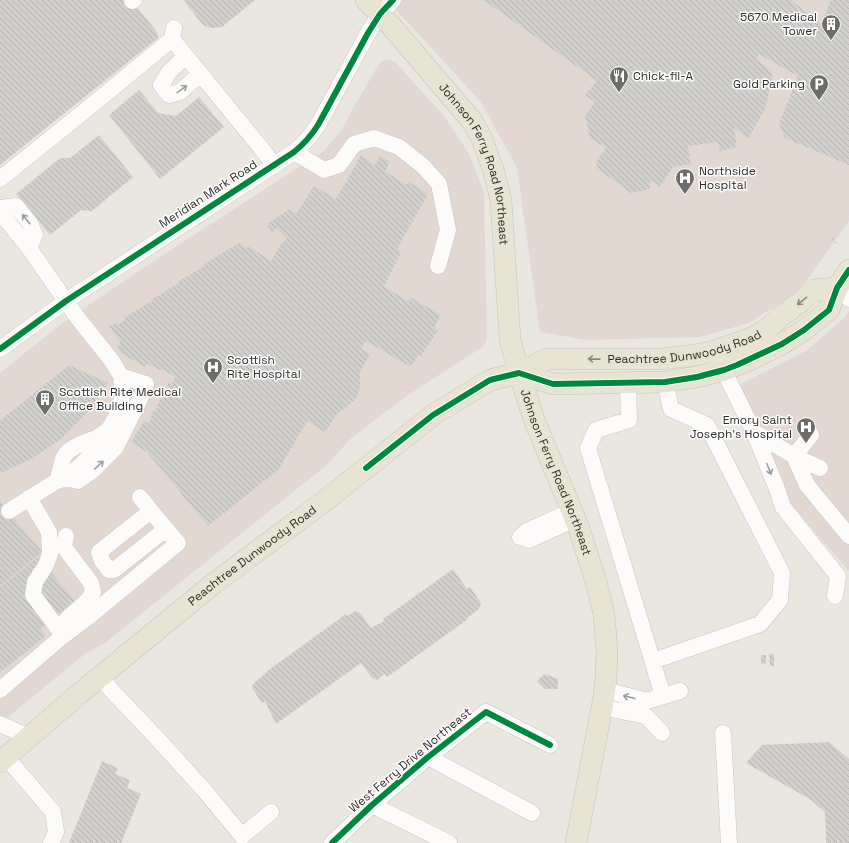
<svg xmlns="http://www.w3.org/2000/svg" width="849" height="843" viewBox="0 0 849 843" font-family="'Space Grotesk',sans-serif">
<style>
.medical{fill:#e3d7d2}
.building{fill:url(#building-back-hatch)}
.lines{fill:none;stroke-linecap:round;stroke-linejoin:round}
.minor-casing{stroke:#c7c6c5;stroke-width:17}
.major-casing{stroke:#c5c4c1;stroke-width:22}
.path{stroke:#c8c8c7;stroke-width:2;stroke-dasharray:3 2;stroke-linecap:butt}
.minor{stroke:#fcfbfa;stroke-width:16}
.major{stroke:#e7e4d4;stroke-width:21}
.cycleway-casing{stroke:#fff;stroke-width:8}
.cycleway{stroke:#00873e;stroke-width:6}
.oneway{stroke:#9e9d9d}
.oneway2{stroke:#898880}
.labels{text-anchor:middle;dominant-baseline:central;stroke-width:3;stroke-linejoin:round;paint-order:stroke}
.poi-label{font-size:12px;fill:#2b2b2b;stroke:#fff;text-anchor:start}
.street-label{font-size:12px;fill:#2b2b2b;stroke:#fff}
</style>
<defs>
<pattern id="building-back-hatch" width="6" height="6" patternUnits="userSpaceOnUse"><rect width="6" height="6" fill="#d2d0cc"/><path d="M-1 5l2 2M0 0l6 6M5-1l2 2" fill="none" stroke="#b4b3af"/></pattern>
</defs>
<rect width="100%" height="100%" fill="#eae7e0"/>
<!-- medical -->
<path class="medical" d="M387,0h462v221l-42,59 -12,13 -46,30 -49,14 -114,3 -46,-8 -23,-164 -36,-66z
M384,60h7l5,3 48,53 25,38 15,38 3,148 -6,8 -73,47 -59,45 -21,24 -223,179 -19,10 -84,69 -2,-3v-346l61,-49 85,-58 179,-116 17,-21 14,-26 23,-39z
M849,311v260l-61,-70 -51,-115 70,-36 37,-32z"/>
<!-- building -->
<path class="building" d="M0,0h131l26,32 1,4v2l-158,127z
M183,0h72l-33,27 -11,1 -8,-3z
M484,0h307l30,24 10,-24h18v165l-64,-27 -6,-14 19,-48 -39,-22 -3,4 16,15v6l-7,30 -17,30 -14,-11 3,19 -17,4 -2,-9 -30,4 3,18 -18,3 -13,20 -10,-7v9l-19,4 -33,-24 -2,-7 10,-14 -16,-10 -5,-22 10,-14 -10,-7 12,-14z
M139,90l19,23 18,3 23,-19 25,30 -64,52 -51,-64z
M99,135l34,42 -41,34 -11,-1 -31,25 -34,-41 44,-36h10z
M361,155l14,10 5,-9 10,6 -5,9 21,14 3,-3 19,12 -31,55 4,3 -17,35 25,14 1,-4 31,18 -7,13 4,2 -17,26 -3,-1 -7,12 -45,-26 -5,8 9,5 -10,18v15l-3,10 -9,9 -11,8 -12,18 -18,-11 -28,48 -71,57 -61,-74 -16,-10 13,-21 5,2 4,-12 2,1 6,-16 3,1 5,-15 3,2 3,-7 -13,-8 -2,1 -13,-6 -2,3 -24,-14 -4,-6 3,-5 -11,-16 8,-3 2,1 7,-4 -2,-2 24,-15h1l3,-1 -1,-2 24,-15h1l3,-2 -1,-1 28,-17 -2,-1 35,-21 8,5 2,-2 22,15 10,-17 6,-5 -10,-11 -6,5 -4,-9 23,-15 6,5 18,-28 22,13z
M69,365l39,18 -20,28 -28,29 -30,20 -30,13v-52z
M0,501l42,51 -42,34z
M38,557l37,44 -35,28 6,7 -46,36v-85z
M453,569l14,20 3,-2 11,16 -2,6 -12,9 1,1 -81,58 -2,-3 -8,6 -5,-2 -11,-15 -85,61 -11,-23 -3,2 -10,-15 1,-3 2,-3 11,-9v-1l80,-58 1,2 9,-5 2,1 3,2 10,14 13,-7 -1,-2z
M769,654h5v12h-4z
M761,655h5v8l-5,1z
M545,674l13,5v10h-13l-8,-8z
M829,742l20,17v84h-23l-1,-31 -15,-13 -64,-36 16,-18z
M102,761l16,7 -3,6 15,6 -3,8 14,6 -20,49h-52z"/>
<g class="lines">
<defs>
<path id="minor" d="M132,1l2,-1
M174,28l-2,11 102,125
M186,56l-17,16 -8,13 8,10 11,-3 20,-18
M294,152l30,18 15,-5 15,-21 20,-6 25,9 24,19 16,18 9,46 -10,36
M0,179l92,-74 80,-66
M0,208l16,-2 14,17 5,12 -6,13
M0,212l29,36 48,69 35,44 9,15 1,12 -1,21 -25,41 -14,14 -16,14 -11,4 -46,29
M837,288l12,11
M0,349l66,-48 228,-149c10,-8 17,-16 24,-27l50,-92 12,-19 13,-14
M719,361l35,71 23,57 6,18 55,69 -3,20
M628,382l1,38 -33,10 -8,18 75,248
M107,431c-4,2 -7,5 -11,7 -9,4 -25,8 -31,17 -4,5 -3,12 -6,18l7,5 12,3 14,-10 24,-24 27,-54 3,-9 -25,-8
M754,432l40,24 26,12
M794,456l13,29 42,51
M794,456l17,-21
M29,498l20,34 1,22 -4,11 -11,17 -2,13 30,40
M151,511l-52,41 3,9 7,9h5l52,-41
M571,511l-44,20 -7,6 9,3 46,-21
M66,536l-2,11 27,36 2,9 -5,8 -21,19 -4,7 6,5
M653,661l107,-37 20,-24 2,-27 -75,-148 -36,-16 -6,-27
M100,677l14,16 41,43 50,55 37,45 29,-24
M0,690l58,-50 29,-22 91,-75 -27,-32 -11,-14
M605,690l42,11 33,-10
M602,707l44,9 16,17
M0,724l29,13
M723,733l6,110
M6,757l47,55 3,20 -5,11
M428,757l104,56
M372,805l77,38
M332,843l40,-38 56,-48 58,-45 64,33"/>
<g id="major">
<path id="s1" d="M366,0l26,27 80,94 10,18 11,30 8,31 9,139 9,34 16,49 43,104 17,52 9,36 3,37 -1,28 -3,23 -27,141"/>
<path d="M519,373l34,11 112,-2 32,-5 27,-7 26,-10 32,-16 22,-14 25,-20 8,-22 12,-18"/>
<path id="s2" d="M0,762l79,-68 134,-110 109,-81 111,-88 57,-35 29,-7 28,-14h114l34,-4 19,-4 30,-10 12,-5 10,-6 14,-13 22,-16 12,-11 23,-2"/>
</g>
</defs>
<!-- minor casing -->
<use href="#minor" class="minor-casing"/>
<!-- major casing -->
<use href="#major" class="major-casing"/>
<!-- path -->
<path class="path" d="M832,238l4,5"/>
<!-- minor -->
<use href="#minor" class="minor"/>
<!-- major -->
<use href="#major" class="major"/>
<defs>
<path id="cycleway" d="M0,349l66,-48 228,-149c10,-8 17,-16 24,-27l50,-92 12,-19 13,-14
M366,468l67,-53 57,-35 29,-7 34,11 112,-2 32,-5 27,-7 13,-5 45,-21 22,-14 25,-20 8,-22 12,-18
M332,843l40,-38 56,-48 58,-45 64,33"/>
</defs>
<!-- cycleway casing -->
<use href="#cycleway" class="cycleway-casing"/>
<!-- cycleway -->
<use href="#cycleway" class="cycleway"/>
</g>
<!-- one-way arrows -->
<defs><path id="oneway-shaft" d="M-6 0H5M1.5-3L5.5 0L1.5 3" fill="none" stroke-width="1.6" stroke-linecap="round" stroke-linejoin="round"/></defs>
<g class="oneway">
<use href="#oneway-shaft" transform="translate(182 89) rotate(-36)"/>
<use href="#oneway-shaft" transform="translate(26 219) rotate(-128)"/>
<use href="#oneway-shaft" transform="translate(99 465) rotate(-44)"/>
<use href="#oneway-shaft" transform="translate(769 469) rotate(68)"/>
<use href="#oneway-shaft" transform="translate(629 697) rotate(-166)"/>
</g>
<g class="oneway2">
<use href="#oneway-shaft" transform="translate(802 301) rotate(141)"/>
<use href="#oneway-shaft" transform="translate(594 359) rotate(-179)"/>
</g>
<!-- icons -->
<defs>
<symbol id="building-pin" viewBox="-11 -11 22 30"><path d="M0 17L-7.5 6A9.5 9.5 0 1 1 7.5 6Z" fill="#6e6d6a" stroke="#fff"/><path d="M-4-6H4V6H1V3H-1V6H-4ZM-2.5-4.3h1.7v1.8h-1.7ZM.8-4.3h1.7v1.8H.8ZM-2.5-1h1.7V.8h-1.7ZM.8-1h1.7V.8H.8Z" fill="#fff"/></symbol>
<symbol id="restaurant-pin" viewBox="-11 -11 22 30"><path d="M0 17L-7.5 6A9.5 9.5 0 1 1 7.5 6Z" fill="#6e6d6a" stroke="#fff"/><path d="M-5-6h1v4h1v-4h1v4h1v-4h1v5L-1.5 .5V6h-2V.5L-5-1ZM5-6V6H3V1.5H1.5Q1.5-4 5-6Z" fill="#fff"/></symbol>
<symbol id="parking-pin" viewBox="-11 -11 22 30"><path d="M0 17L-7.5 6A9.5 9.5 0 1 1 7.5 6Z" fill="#6e6d6a" stroke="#fff"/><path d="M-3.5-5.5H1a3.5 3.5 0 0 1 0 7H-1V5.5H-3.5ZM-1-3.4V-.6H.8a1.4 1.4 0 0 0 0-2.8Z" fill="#fff"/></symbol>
<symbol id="hospital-pin" viewBox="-11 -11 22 30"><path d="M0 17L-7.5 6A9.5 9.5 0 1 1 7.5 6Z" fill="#6e6d6a" stroke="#fff"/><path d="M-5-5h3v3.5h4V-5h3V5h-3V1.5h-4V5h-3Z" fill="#fff"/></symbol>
</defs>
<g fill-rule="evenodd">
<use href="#building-pin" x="820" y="13" width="22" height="30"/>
<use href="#restaurant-pin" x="608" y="65" width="22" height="30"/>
<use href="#parking-pin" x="808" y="73" width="22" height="30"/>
<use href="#hospital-pin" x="674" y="167" width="22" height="30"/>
<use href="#hospital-pin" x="202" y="356" width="22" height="30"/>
<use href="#building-pin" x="34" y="388" width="22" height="30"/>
<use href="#hospital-pin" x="795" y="416" width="22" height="30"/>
</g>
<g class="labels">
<!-- poi labels -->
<g class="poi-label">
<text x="817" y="17" text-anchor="end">5670 Medical<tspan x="817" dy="14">Tower</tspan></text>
<text x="633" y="76">Chick-fil-A</text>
<text x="805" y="84" text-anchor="end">Gold Parking</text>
<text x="699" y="171">Northside<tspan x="699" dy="14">Hospital</tspan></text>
<text x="227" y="360">Scottish<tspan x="227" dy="14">Rite Hospital</tspan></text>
<text x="59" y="392">Scottish Rite Medical<tspan x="59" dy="14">Office Building</tspan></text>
<text x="792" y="420" text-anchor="end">Emory Saint<tspan x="792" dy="14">Joseph's Hospital</tspan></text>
</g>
<!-- street labels -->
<g class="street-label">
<text stroke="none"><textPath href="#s1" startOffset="202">Johnson Ferry Road Northeast</textPath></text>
<text transform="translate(208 194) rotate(-33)">Meridian Mark Road</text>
<text stroke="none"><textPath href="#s2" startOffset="822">Peachtree Dunwoody Road</textPath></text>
<text stroke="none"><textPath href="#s1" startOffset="526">Johnson Ferry Road Northeast</textPath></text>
<text stroke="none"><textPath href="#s2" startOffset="326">Peachtree Dunwoody Road</textPath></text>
<text transform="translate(410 760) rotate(-40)">West Ferry Drive Northeast</text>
</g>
</g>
</svg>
